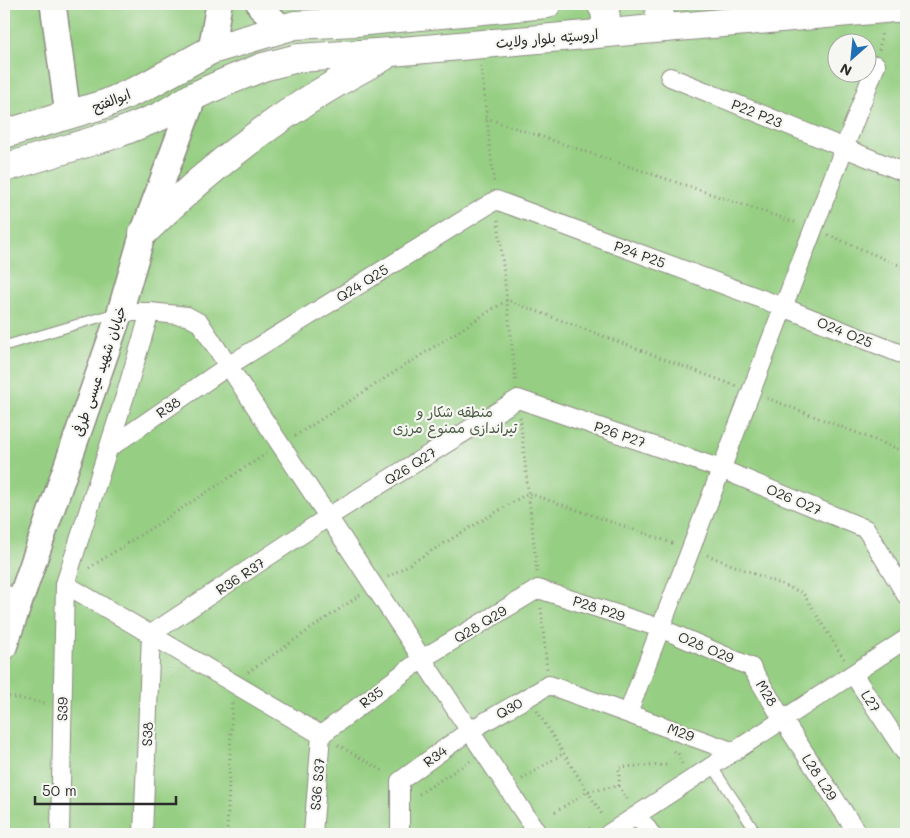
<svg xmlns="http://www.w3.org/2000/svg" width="910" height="838" viewBox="0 0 910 838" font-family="Mali,'Playpen Sans Arabic',sans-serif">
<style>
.green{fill:#96cf83;stroke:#607d57;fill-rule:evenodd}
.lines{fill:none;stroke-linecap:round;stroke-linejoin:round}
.lane-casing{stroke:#8e8b82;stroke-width:11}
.street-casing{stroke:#8e8b82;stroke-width:20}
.secondary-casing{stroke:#8e8b82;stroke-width:28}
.primary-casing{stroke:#8e8b82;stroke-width:30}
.path{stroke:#8e8b82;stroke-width:3;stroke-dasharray:1 4;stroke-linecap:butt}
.lane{stroke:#fff;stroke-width:9}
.street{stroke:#fff;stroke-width:18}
.secondary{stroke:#fff;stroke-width:25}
.primary{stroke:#fff;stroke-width:28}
.labels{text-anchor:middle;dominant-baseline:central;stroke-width:4.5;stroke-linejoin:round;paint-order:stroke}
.street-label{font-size:14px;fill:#2b2b2b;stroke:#f6f6f2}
.park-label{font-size:14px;fill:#4b5c45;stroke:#f6f6f2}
</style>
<rect width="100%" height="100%" fill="#f6f6f2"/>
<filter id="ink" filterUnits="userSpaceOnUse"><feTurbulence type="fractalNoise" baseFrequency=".02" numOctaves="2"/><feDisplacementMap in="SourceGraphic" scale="10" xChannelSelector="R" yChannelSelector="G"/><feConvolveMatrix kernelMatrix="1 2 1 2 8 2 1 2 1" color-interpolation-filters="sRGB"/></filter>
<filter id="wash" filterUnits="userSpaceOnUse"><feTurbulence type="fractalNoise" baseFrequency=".0096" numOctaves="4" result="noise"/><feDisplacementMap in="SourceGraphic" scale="20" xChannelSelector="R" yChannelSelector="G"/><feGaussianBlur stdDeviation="1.12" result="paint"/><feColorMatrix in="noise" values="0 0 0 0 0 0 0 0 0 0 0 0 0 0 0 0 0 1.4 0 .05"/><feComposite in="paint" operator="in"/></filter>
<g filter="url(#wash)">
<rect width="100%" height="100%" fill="#f0ebd8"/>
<!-- green -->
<path class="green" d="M4,4h902v830h-902zM838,42h30v30h-30z"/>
</g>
<g filter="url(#ink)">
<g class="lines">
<defs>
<path id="lane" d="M4,346l111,-33
M712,766l45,68"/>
<path id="street" d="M670,77l236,96
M120,312h30l37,4 13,7 338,511
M109,448l119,-82 268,-166 287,107 123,49
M65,584l256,151
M4,594l16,6
M853,674l53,80
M628,713l248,-648
M321,735l101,-76 116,-70 122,39 91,39 32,53 75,114
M638,815l13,19
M60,834l5,-250 60,-188 25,-84
M143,834l8,-200 177,-117 190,-118 203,70 145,60 40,66
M313,834l8,-99
M400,834v-53l69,-50 80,-46 185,67
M608,834l298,-195"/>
<path id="secondary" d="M53,4l15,111
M259,4l3,5 21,20
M211,50l8,-46
M4,647l116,-335 23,-79 51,-137"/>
<path id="primary" d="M601,4c7,10 6,19 0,29
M659,4l1,15 4,9
M4,134l101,-30 39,-17 67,-37 84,-25 61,-3 191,-18
M4,168l112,-34 45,-18 33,-20 34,-15 35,-14 35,-9 93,-6 515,-45
M143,233c74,-73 148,-128 240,-176"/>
</defs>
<!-- lane casing -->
<use href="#lane" class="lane-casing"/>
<!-- street casing -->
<use href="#street" class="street-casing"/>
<!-- secondary casing -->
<use href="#secondary" class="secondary-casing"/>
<!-- primary casing -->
<use href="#primary" class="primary-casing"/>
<!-- path -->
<path class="path" d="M879,50l3,-19
M481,66l13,118
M486,118l311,105
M498,220l18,163
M828,235l78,33
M767,398l139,54
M520,417l17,155
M295,436l212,-136 229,86
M707,555l96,38 41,66
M89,568l177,-114
M388,577l140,-84 147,51
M541,608l6,61
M248,672l112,-77
M4,696l41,7
M537,711l66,105
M338,745l47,27
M674,751l4,2 4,11
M522,779l42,-26
M619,786v-19l47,-2
M419,794l51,-33
M555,812l33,-21 31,-5 8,14
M227,834l5,-132
M428,834l8,-6 4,6
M581,834l10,-6"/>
<!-- lane -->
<use href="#lane" class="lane"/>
<!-- street -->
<use href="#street" class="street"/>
<!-- secondary -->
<use href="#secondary" class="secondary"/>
<!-- primary -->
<use href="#primary" class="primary"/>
</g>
</g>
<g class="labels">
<!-- street labels -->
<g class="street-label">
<text transform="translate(547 38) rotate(-5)">اروسیّه بلوار ولایت</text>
<text transform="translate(111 100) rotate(-21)">ابوالفتح</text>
<text transform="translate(757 113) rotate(22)">P22 P23</text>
<text transform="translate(640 254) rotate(20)">P24 P25</text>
<text transform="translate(362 283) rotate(-32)">Q24 Q25</text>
<text transform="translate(845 332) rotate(22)">O24 O25</text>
<text transform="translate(99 371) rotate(-71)">خیابان شهید عیسی طرفی</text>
<text transform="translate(168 407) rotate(-34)">R38</text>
<text transform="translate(620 434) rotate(19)">P26 P27</text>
<text transform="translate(410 466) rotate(-32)">Q26 Q27</text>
<text transform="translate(794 499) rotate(23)">O26 O27</text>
<text transform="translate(240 576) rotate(-33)">R36 R37</text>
<text transform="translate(599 608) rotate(18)">P28 P29</text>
<text transform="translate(480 624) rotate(-31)">Q28 Q29</text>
<text transform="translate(706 647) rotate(23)">O28 O29</text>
<text transform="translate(767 693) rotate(59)">M28</text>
<text transform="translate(371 697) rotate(-37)">R35</text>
<text transform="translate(871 701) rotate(57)">L27</text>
<text transform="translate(509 708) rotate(-30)">Q30</text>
<text transform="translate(62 709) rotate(-89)">S39</text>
<text transform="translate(681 732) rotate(20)">M29</text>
<text transform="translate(147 734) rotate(-88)">S38</text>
<text transform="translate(435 756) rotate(-36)">R34</text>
<text transform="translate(820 777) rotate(57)">L28 L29</text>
<text transform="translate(317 784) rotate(-85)">S36 S37</text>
</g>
<!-- park labels -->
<g class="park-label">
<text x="455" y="411">منطقه شکار و<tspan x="455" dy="16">تیراندازی ممنوع مرزی</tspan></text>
</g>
</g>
<!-- margin -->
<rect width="910" height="838" fill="none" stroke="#f6f6f2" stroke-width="20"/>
<!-- north arrow -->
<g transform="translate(852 58) rotate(207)"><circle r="24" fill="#f6f6f2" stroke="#a5a5a2"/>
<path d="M0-4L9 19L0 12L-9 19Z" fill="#1f6fb2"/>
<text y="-8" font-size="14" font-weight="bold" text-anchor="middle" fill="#2b2b2b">N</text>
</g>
<!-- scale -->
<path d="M35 796v8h141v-8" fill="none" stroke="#2b2b2b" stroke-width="2.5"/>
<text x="42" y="796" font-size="15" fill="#2b2b2b" stroke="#f6f6f2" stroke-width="4" paint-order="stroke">50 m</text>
</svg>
